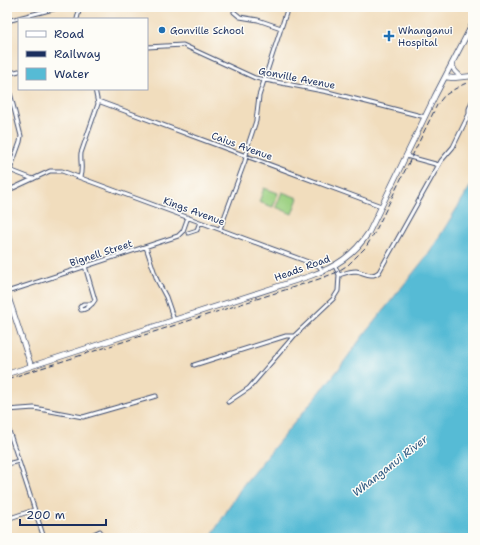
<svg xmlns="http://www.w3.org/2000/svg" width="480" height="545" viewBox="0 0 480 545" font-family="'Shantell Sans',sans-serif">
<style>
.green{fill:#9bd081;stroke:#5b8070}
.water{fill:#56bbd5;stroke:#38759a}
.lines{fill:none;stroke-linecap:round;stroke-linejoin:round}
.street-casing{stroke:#3b496c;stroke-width:5}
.secondary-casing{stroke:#3b496c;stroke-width:6}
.street{stroke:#fff;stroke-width:3}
.secondary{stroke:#fff;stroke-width:4.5}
.rail{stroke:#1b2f5e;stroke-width:1;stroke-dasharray:6 3;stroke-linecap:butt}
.poi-dot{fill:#1f6fb2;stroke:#fdfcf7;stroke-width:1.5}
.labels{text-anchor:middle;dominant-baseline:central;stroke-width:3;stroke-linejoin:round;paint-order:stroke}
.poi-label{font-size:10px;fill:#1b2f5e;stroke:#fdfcf7;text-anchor:start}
.street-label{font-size:10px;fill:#1b2f5e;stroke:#fdfcf7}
.water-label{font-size:11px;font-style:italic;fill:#2d5982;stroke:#fdfcf7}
</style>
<rect width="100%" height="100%" fill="#fdfcf7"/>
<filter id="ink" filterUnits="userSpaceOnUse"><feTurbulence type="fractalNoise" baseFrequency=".025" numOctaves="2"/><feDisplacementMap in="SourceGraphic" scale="8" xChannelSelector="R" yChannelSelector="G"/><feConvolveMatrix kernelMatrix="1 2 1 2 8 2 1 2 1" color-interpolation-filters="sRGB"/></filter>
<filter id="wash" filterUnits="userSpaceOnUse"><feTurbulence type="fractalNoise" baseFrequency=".012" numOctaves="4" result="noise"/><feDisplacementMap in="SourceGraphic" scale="16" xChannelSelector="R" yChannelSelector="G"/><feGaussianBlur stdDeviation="0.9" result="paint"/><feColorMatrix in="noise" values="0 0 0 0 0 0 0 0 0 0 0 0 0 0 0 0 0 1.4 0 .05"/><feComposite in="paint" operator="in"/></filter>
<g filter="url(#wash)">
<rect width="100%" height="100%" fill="#f1ddbd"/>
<!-- green -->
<path class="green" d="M264,188l14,5 -5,14 -14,-5z
M282,192l16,6 -6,16 -16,-7z"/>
<!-- water -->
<path class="water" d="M473,182v356h-263l33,-53 95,-115 24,-33 68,-85z"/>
</g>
<g filter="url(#ink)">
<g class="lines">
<defs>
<path id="street" d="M234,12l6,5 18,3 23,8
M77,19l3,-12
M7,21l54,-14
M147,47l36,-2 72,33 73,14 97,25
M7,74l12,-3
M7,81l14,55 -1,6 -10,28
M98,101l283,105
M406,156l33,9
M7,169l26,10
M80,177c3,-8 0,-15 1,-24l17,-49 -3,-15
M7,191l43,-20h12l257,95 4,6
M220,229l25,-68 3,-16 8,-24 3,-25 29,-89
M188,233l9,-3 3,-8
M146,247l11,33 9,17 8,23
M85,266l10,34c-2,4 -9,10 -14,10l-1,-3 3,-3h9
M339,275c6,-2 11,-4 17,-4 8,1 15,8 23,1l62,-111 12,-14 16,-33v-5l4,-10
M7,292l171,-56 5,-5 5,-14
M194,365l92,-29h8
M228,402l21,-14 45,-52 39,-37 5,-8 1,-16 -4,-9
M7,410l27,-2 49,9 73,-21
M7,425l37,113
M7,464l12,-3
M7,519l27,-9
M85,538l15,-7"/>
<path id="secondary" d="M452,65l3,6 6,6
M445,77l8,1 20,-2
M7,293l24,73
M7,374l303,-98c26,-9 44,-21 59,-44l66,-136 38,-73"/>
</defs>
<!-- street casing -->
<use href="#street" class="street-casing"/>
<!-- secondary casing -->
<use href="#secondary" class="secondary-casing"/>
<!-- street -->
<use href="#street" class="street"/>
<!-- secondary -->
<use href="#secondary" class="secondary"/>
<!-- rail -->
<path class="rail" d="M7,379l312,-100 16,-6 13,-8 18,-18 9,-15 62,-127 7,-9 9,-6 11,-6 9,-2"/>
</g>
</g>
<!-- markers -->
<g class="poi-dot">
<circle cx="162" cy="30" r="4"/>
<path d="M387 30h4v4h4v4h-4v4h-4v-4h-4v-4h4z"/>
</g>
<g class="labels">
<!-- poi labels -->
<g class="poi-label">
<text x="170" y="30">Gonville School</text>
<text x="398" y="30">Whanganui<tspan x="398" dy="12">Hospital</tspan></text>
</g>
<!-- street labels -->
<g class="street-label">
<text transform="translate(297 78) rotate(11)">Gonville Avenue</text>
<text transform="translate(242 146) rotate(20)">Caius Avenue</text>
<text transform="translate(194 211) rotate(20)">Kings Avenue</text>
<text transform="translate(101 253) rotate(-18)">Bignell Street</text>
<text transform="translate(302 268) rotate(-20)">Heads Road</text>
</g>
<!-- water labels -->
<g class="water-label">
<text transform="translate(390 466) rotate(-38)">Whanganui River</text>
</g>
</g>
<!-- margin -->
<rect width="480" height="545" fill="none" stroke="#fdfcf7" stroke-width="24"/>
<!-- legend -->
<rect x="18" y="18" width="130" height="72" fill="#fdfcf7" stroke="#a3aaba"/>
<rect x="26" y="31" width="20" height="6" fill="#ffffff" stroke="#a3aaba"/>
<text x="54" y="38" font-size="12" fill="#1b2f5e">Road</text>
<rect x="26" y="51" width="20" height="6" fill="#1b2f5e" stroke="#a3aaba"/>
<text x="54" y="58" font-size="12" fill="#1b2f5e">Railway</text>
<rect x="26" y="68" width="20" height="12" fill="#56bbd5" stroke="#a3aaba"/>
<text x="54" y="78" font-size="12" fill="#1b2f5e">Water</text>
<!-- scale -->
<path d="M20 519v6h86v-6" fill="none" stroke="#1b2f5e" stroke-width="2"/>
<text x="26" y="519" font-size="12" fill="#1b2f5e" stroke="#fdfcf7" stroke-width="3" paint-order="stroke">200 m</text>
</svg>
